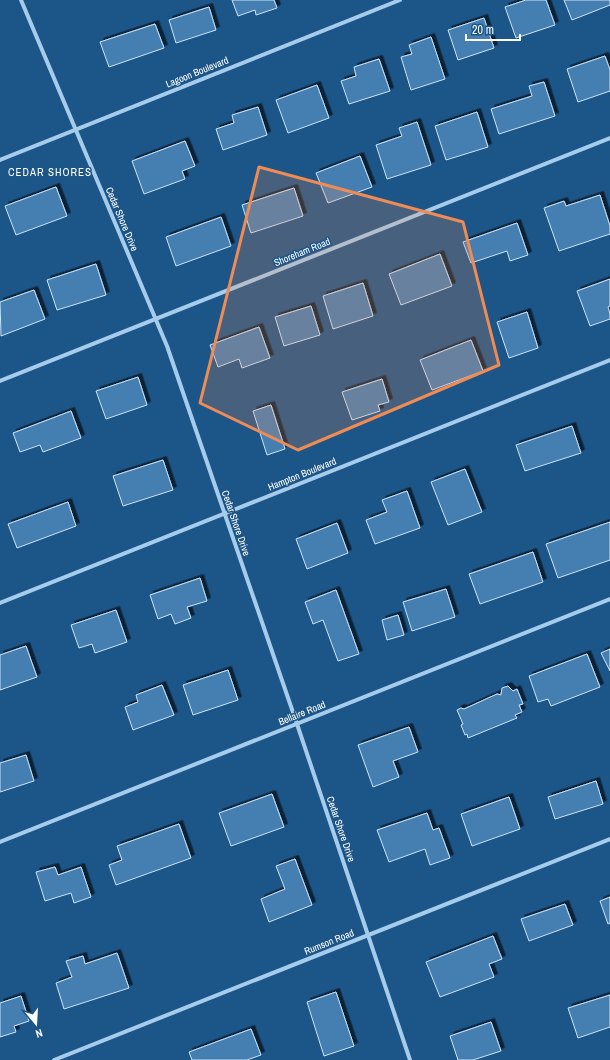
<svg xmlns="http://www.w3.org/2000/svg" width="610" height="1060" viewBox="0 0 610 1060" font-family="'Archivo Narrow',sans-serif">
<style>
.building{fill:#457fb1;stroke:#cbe4f9;filter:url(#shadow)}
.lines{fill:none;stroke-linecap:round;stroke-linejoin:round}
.street{stroke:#a6ccec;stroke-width:4}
.marked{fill:#ef8b55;fill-opacity:0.2;stroke:#ef8b55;stroke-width:3;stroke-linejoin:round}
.labels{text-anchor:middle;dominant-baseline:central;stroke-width:3;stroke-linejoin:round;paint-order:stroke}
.street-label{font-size:10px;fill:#fff;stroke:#1c5588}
.neighbourhood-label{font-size:11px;letter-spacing:1px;fill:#fff;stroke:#1c5588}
</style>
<defs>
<filter id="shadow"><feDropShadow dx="3.5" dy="-3.5" stdDeviation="0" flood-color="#0009"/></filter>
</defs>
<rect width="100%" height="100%" fill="#1c5588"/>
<!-- building -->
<path class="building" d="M232,0h42l3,8 -21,7 -1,-5 -17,6z
M526,0h20l9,25 -39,13 -11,-31z
M564,0h46v5l-38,15z
M209,7l7,23 -40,13 -7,-23z
M484,18l10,30 -36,12 -10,-30z
M155,24l9,24 -55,19 -9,-25z
M431,37l14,42 -34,11 -10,-33 11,-3 -3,-9z
M605,56l5,14v21l-32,11 -11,-33z
M379,59l11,32 -41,13 -8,-23 15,-5 -2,-9z
M544,82l11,34 -56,18 -8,-25 41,-13 -3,-10z
M317,85l12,33 -41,15 -12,-33z
M258,107l9,28 -44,15 -7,-21 18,-6 -2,-8z
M477,112l11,35 -42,13 -11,-34z
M417,122l14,43 -44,14 -11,-34 26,-9 -3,-8z
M185,141l10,25 -13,5 3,8 -41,15 -12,-33z
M360,156l12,31 -44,16 -12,-30z
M56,187l11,29 -51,19 -11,-29z
M294,188l9,28 -52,17 -9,-28z
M600,195l10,31v8l-51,17 -15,-43 20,-7 2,5z
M221,217l10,29 -55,20 -10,-29z
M517,223l11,32 -18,6 -3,-10 -36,12 -8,-21z
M440,254l12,32 -51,19 -12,-31z
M96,264l10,31 -49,15 -10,-30z
M610,279v27l-2,1 2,7v5l-20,7 -13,-35z
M363,283l10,33 -40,13 -10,-33z
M34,290l11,29 -44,17 -1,-34z
M311,306l9,29 -36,11 -9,-29z
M527,312l11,36 -29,10 -12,-36z
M259,327l11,31 -28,10 -3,-9 -21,8 -8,-22z
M471,340l12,31 -51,19 -12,-30z
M138,377l9,28 -41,14 -10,-28z
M382,379l7,23 -11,3 2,6 -28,9 -10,-28z
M271,405l14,44 -18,6 -14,-44z
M71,411l10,27 -38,14 -3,-7 -20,7 -7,-19z
M572,426l9,27 -56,18 -9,-26z
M163,460l10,30 -50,16 -10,-30z
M465,469l17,43 -34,13 -17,-43z
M407,491l13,37 -45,16 -9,-24 21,-8 -5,-12z
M68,502l8,24 -59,22 -9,-24z
M610,522v38l-52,18 -12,-34z
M337,523l11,30 -41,16 -11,-30z
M533,552l10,30 -63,22 -11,-30z
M200,578l7,23 -20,6 4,11 -16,6 -4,-10 -13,5 -8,-24z
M446,589l9,28 -43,14 -9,-29z
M336,590l23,64 -21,7 -15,-41 -10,4 -8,-22z
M116,610l11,32 -32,11 -3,-9 -13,4 -8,-23z
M398,615l6,20 -17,5 -5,-20z
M26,646l11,31 -37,13v-35z
M610,649v22l-9,-18z
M587,654l13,33 -49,19 -3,-7 -10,3 -9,-26z
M228,670l10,30 -45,15 -10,-30z
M162,685l12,30 -41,15 -8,-23 13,-5 -2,-7z
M508,686l5,5 4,-2 6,15 -4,1 3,7 -7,3 2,3 -49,20 -1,-4 -2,1 -4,-10 2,-1 -6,-14 4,-2 3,1 33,-15 4,1 1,-7z
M409,727l9,25 -25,9 6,16 -26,10 -15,-42z
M26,755l8,26 -34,11v-29z
M596,781l7,23 -48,15 -7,-22z
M272,794l12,33 -53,19 -12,-33z
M509,797l11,32 -48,17 -11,-32z
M427,813l6,17 6,-2 11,30 -20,7 -5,-16 -36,13 -12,-32z
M179,824l12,34 -75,27 -7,-20 13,-5 -5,-14z
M295,859l17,46 -43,17 -8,-23 24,-10 -9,-23z
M55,867l3,8 23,-8 10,30 -17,6 -3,-10 -26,8 -9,-29z
M610,897v26l-2,1 -8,-23z
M565,904l8,21 -44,16 -8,-22z
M493,936l9,23 -13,5 5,13 -54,20 -14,-35z
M117,953l12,35 -65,21 -8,-26 16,-6 -6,-16 17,-5 2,8z
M336,992l18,54 -30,10 -17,-54z
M610,995v32l-32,11 -10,-30z
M21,996l8,25 -15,5 2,6 -16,5v-34z
M491,1022l10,29 -28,9h-15l-8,-24z
M251,1029l10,26 -14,5h-55l-3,-8z"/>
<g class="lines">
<!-- street -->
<path class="street" d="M21,0l146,346 130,378 113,336
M0,160l400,-160
M0,381l610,-243
M0,603l610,-243
M0,842l610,-243
M54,1060l556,-221"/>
</g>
<!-- marked area -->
<path class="marked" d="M259,167l204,55 36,143 -201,85 -98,-47z"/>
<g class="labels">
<!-- street labels -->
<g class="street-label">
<text transform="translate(197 72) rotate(-22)">Lagoon Boulevard</text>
<text transform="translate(122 219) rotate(67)">Cedar Shore Drive</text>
<text transform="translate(302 252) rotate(-22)">Shoreham Road</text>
<text transform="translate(302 474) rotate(-22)">Hampton Boulevard</text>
<text transform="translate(236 523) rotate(71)">Cedar Shore Drive</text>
<text transform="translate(302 713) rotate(-22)">Bellaire Road</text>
<text transform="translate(341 829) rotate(71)">Cedar Shore Drive</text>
<text transform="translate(329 942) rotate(-22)">Rumson Road</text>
</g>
<!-- neighbourhood labels -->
<g class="neighbourhood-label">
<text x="50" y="172">CEDAR SHORES</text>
</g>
</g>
<!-- north arrow -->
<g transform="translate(36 1024) rotate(162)" stroke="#1c5588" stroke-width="3" paint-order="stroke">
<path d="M0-3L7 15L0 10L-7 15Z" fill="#ffffff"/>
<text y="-6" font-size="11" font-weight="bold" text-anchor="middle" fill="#ffffff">N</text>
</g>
<!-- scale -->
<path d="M466 34v6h54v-6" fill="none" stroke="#ffffff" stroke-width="2"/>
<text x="472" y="34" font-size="12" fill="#ffffff" stroke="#1c5588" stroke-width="3" paint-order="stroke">20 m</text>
</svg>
